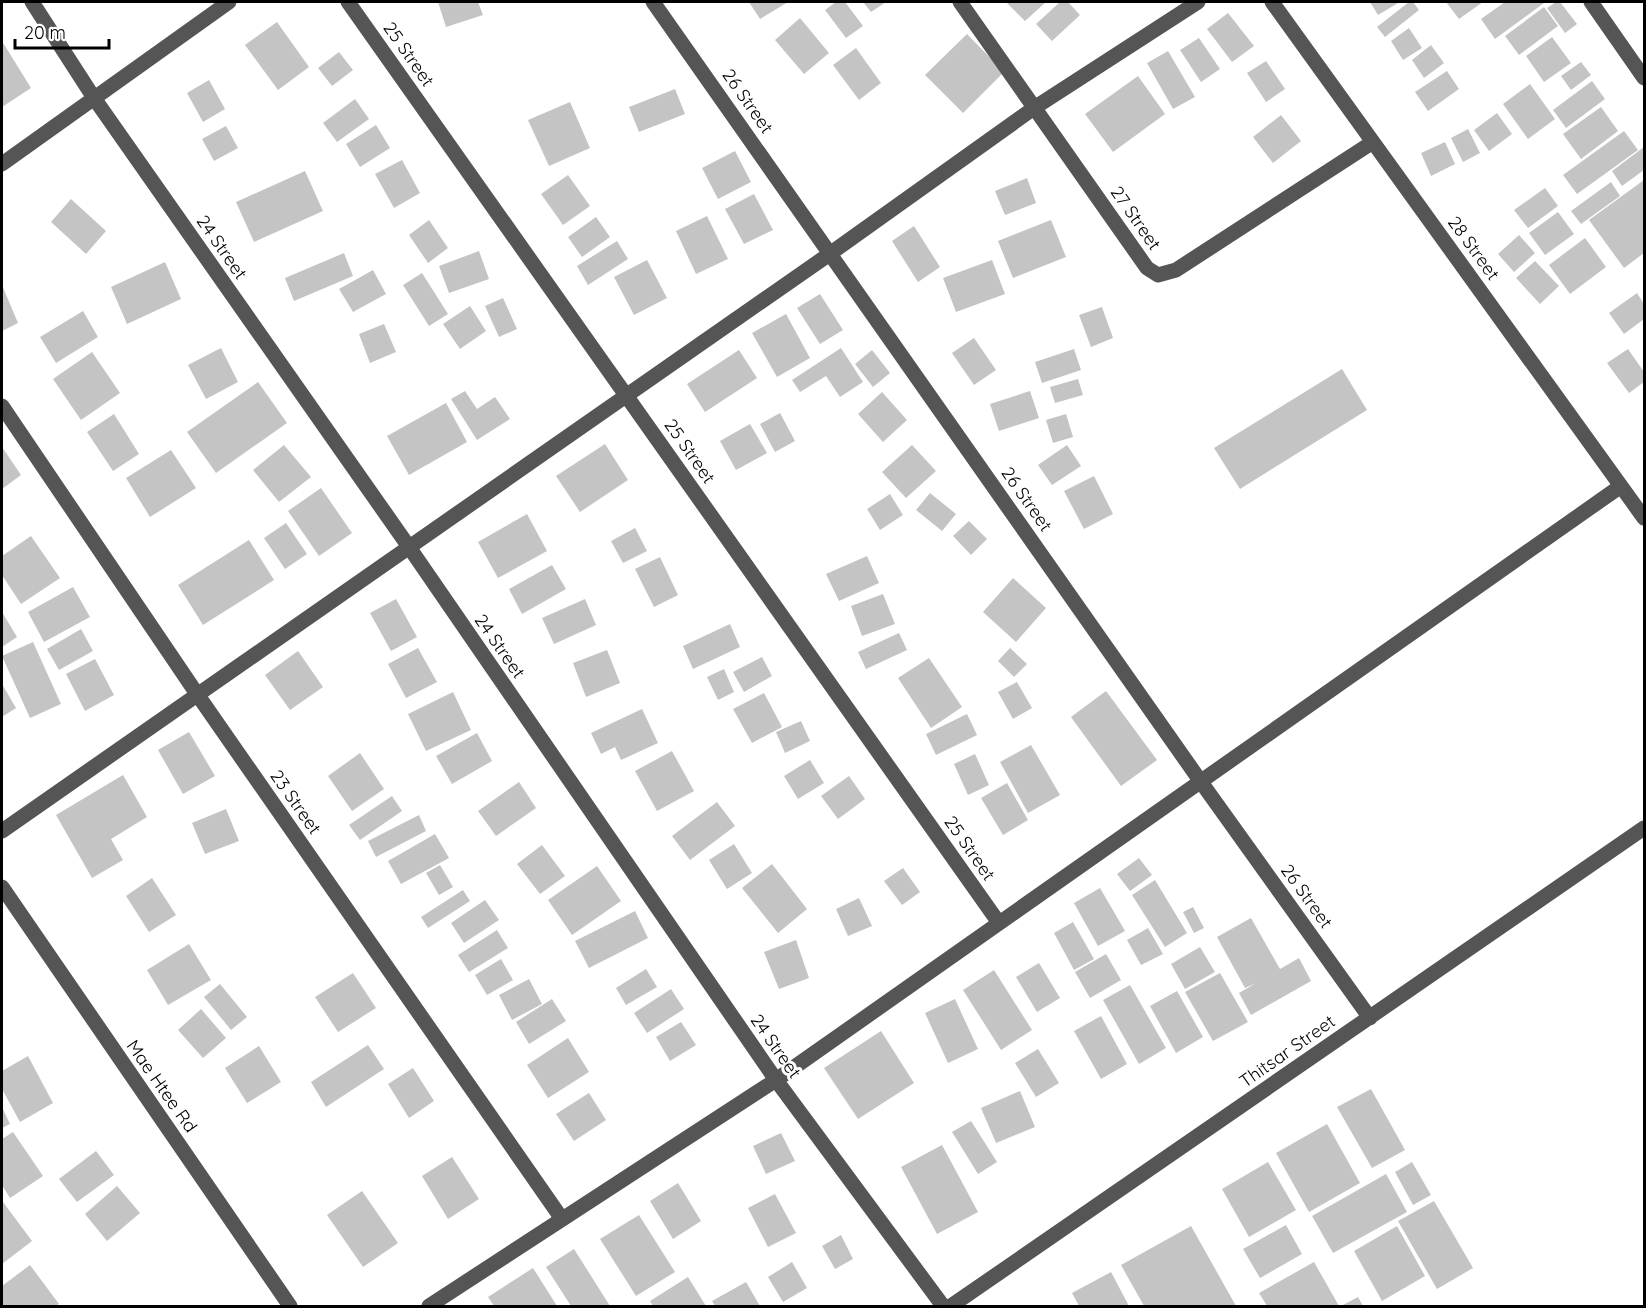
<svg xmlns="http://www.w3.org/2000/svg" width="1646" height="1308" viewBox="0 0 1646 1308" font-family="Quicksand,sans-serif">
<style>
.building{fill:#c4c4c4}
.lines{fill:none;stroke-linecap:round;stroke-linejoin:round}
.minor{stroke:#555;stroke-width:15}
.labels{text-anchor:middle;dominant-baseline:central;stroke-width:6;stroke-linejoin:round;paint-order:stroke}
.street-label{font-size:18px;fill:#000;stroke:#fff}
</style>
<rect width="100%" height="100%" fill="#fff"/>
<!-- building -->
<path class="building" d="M438,2h40l5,13 -37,12z
M749,2h39l-28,17z
M836,2h9l18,24 -17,12 -21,-28z
M863,2h23l-15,10z
M1006,2h40l-21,19z
M1060,2h8l12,13 -28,26 -16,-17z
M1370,2h27l1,1 -20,12z
M1409,2h4l6,8 -34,27 -8,-10z
M1446,2h37l-24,17z
M1505,2h37l2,1 -49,36 -14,-20z
M1556,2h4l17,22 -12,9 -18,-25z
M1544,7l14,19 -39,29 -14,-19z
M1228,13l26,33 -22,16 -25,-33z
M800,18l29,35 -25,21 -29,-34z
M277,22l32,45 -31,23 -33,-45z
M1409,28l13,20 -19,12 -12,-19z
M967,34l37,38 -41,41 -38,-38z
M1552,37l19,26 -27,19 -18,-26z
M1199,38l21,31 -19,13 -21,-32z
M2,41l29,47 -29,19z
M1431,45l13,18 -20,15 -12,-18z
M856,48l25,35 -22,17 -26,-35z
M1168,51l27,46 -22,12 -26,-46z
M339,52l14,18 -21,16 -14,-18z
M1266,61l19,28 -19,13 -19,-29z
M1581,62l10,13 -20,15 -10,-14z
M1447,71l12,18 -31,22 -13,-19z
M1138,76l27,38 -52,38 -28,-38z
M209,80l16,29 -22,13 -16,-29z
M1592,81l13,18 -39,29 -13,-18z
M1530,84l25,35 -27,20 -25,-35z
M675,89l10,25 -46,18 -10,-25z
M355,99l14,20 -32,23 -14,-19z
M570,102l20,46 -41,18 -21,-46z
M1601,107l17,24 -37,28 -18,-25z
M1497,113l15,21 -23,17 -15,-21z
M1281,115l20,26 -28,22 -20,-26z
M376,125l14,23 -30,19 -14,-23z
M226,126l12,22 -24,13 -12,-22z
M1468,129l12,24 -17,9 -12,-24z
M1624,131l14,19 -61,44 -14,-19z
M1445,142l10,22 -24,12 -10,-23z
M1644,147v23l-22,16 -10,-15z
M735,151l16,31 -33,17 -16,-31z
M402,160l18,33 -26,15 -19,-34z
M305,171l18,40 -69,31 -18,-40z
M568,175l22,31 -27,19 -22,-31z
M1027,178l9,25 -31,12 -10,-24z
M1644,180v73l-20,15 -35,-48z
M1611,182l9,14 -39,28 -10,-13z
M1545,188l13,18 -30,22 -14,-18z
M754,194l19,36 -29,14 -19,-35z
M71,199l35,32 -20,23 -35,-32z
M1558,212l16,22 -29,21 -16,-22z
M707,216l21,43 -32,15 -20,-43z
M596,217l14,20 -28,20 -14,-20z
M429,220l19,28 -20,15 -19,-28z
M1051,220l15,37 -53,21 -15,-37z
M914,226l26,41 -22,15 -26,-41z
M1519,235l16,18 -21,19 -16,-18z
M1585,238l21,29 -36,27 -21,-29z
M617,241l11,18 -40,26 -11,-19z
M479,251l10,28 -40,14 -10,-27z
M344,253l9,23 -59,25 -9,-23z
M647,260l20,38 -33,17 -20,-38z
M992,260l13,34 -49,18 -13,-34z
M1535,261l24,25 -19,18 -24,-26z
M165,262l16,37 -54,25 -16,-37z
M373,270l13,24 -33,18 -14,-23z
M422,273l26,41 -19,12 -26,-41z
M2,285l16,38 -16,8z
M1637,293l7,11v15l-20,15 -15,-21z
M820,294l23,36 -23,14 -23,-36z
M503,298l14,31 -18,8 -14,-31z
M470,306l16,25 -26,18 -17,-25z
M1102,307l11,31 -22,9 -12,-32z
M83,311l15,26 -42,26 -16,-26z
M786,314l24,44 -33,19 -25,-44z
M384,324l12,28 -26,11 -11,-29z
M974,338l22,32 -22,15 -22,-32z
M221,348l17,34 -32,17 -18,-34z
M841,348l22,34 -23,15 -14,-21 -26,16 -8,-12z
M1074,349l7,21 -39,13 -7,-21z
M1628,349l16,23v10l-15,11 -22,-30z
M739,350l18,28 -52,34 -18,-28z
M872,350l18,23 -17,14 -18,-23z
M92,352l28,41 -39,27 -28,-41z
M1342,369l25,41 -127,79 -26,-41z
M1078,379l5,16 -28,8 -5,-16z
M258,382l29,41 -71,50 -29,-41z
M465,391l12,18 18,-12 15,22 -33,21 -26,-41z
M1030,391l9,27 -40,13 -9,-27z
M882,392l25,28 -24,22 -25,-28z
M446,403l21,39 -58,33 -22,-39z
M780,413l15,28 -20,11 -15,-28z
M114,414l25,40 -26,17 -26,-39z
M1066,414l7,23 -20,6 -7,-23z
M750,424l17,29 -31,17 -16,-29z
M605,444l23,36 -48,32 -24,-36z
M284,445l27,32 -32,25 -26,-32z
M912,445l24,26 -30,27 -24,-26z
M1067,445l14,21 -29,19 -14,-20z
M2,447l19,28 -19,14z
M171,450l25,38 -46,29 -24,-39z
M1094,476l19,38 -29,15 -20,-38z
M321,488l31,45 -33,23 -31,-45z
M930,493l26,21 -14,17 -26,-21z
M890,494l13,21 -23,15 -13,-21z
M527,514l20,37 -49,27 -20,-36z
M969,521l18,18 -16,16 -18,-19z
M286,523l21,31 -22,15 -21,-31z
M635,528l12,23 -24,12 -12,-22z
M31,536l29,42 -39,26 -19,-29v-19z
M249,540l25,40 -71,45 -25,-40z
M867,556l12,27 -40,18 -13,-27z
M660,557l18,38 -24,12 -19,-38z
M552,565l14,24 -44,25 -13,-25z
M1013,578l33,30 -30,34 -33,-30z
M73,587l17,30 -46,25 -16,-30z
M883,594l12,30 -33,12 -11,-30z
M396,599l21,38 -26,14 -21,-38z
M585,599l11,26 -42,19 -12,-26z
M2,612l15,25 -15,10z
M730,624l10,23 -47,22 -10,-23z
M81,629l12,22 -34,19 -12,-21z
M899,633l8,17 -41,19 -8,-17z
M33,642l28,62 -31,14 -28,-62z
M418,648l19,34 -31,16 -18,-34z
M1010,648l17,16 -13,13 -16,-16z
M607,650l13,33 -34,14 -13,-34z
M298,651l25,36 -33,23 -25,-35z
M762,657l10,19 -28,16 -11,-20z
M929,658l33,49 -31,21 -33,-50z
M95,659l19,36 -29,16 -19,-37z
M724,669l10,23 -16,8 -11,-23z
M1017,682l15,26 -19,11 -15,-27z
M2,684l14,24 -14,9z
M1106,691l51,69 -36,26 -50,-69z
M453,692l18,38 -45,21 -18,-37z
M764,693l18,34 -30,16 -19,-34z
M642,709l16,34 -37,17 -6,-13 -14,7 -10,-21z
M967,714l10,21 -41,20 -10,-21z
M801,721l9,20 -25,12 -9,-21z
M189,732l26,44 -32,18 -25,-44z
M477,733l15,28 -40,23 -16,-28z
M1031,745l29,50 -32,18 -28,-51z
M672,751l22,40 -37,20 -22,-40z
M360,753l24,36 -32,22 -24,-35z
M975,754l14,31 -21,10 -14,-31z
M810,760l14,23 -26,16 -14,-23z
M123,775l24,42 -36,22 12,21 -31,18 -36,-63z
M849,776l16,23 -27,20 -17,-23z
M519,782l17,26 -40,28 -18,-25z
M1007,783l21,37 -25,15 -22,-37z
M392,796l10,15 -42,29 -11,-15z
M717,802l18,24 -45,34 -18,-24z
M226,809l13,32 -34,13 -13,-31z
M419,815l7,16 -50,26 -8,-16z
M435,834l14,24 -48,26 -13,-23z
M734,844l18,29 -25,16 -18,-29z
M542,845l23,31 -25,18 -23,-30z
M1139,858l13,17 -22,16 -13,-17z
M772,864l35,45 -29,24 -36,-45z
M440,865l13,22 -14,8 -13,-22z
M597,866l24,35 -49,34 -24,-35z
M903,868l17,24 -18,13 -18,-24z
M152,878l24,37 -27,17 -23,-36z
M1155,880l32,53 -22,14 -33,-52z
M1100,888l25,43 -27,15 -24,-43z
M463,890l7,11 -42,27 -7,-11z
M859,898l13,28 -24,10 -12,-27z
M485,900l14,20 -35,23 -13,-20z
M1193,907l11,21 -10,5 -11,-21z
M635,911l13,27 -59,30 -14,-27z
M1251,918l29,51 19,-11 12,23 -60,34 -12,-22 17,-10 -11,5 -28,-51z
M1073,922l21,37 -20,11 -20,-37z
M1148,928l15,26 -22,11 -14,-25z
M497,930l11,18 -39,24 -11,-17z
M796,940l13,38 -30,11 -15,-37z
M189,944l22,36 -43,25 -21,-35z
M1200,947l15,25 -30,17 -14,-25z
M1106,954l15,26 -31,18 -15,-26z
M501,959l12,21 -26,15 -12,-20z
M1039,963l21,35 -23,14 -21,-35z
M646,969l11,18 -31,18 -10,-17z
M994,970l38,60 -31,20 -38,-60z
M353,973l23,35 -38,24 -23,-35z
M1220,973l28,49 -35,19 -28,-49z
M529,979l13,25 -30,16 -13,-25z
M220,984l27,33 -16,13 -27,-33z
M1130,985l36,63 -27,16 -36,-64z
M671,989l13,20 -37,24 -13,-20z
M1177,991l26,46 -27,16 -26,-47z
M552,999l14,22 -37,23 -13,-22z
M955,999l23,50 -30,14 -23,-50z
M201,1009l25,29 -23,20 -25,-28z
M1101,1016l26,48 -26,15 -27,-48z
M681,1022l15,23 -26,16 -14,-24z
M881,1031l33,52 -56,36 -34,-51z
M568,1038l21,34 -41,26 -21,-33z
M368,1045l16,24 -58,38 -15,-25z
M259,1046l22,36 -34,21 -22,-35z
M1038,1049l21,34 -23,14 -21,-34z
M28,1056l25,47 -33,19 -18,-33v-18z
M413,1068l21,33 -25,17 -21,-34z
M1371,1089l34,61 -33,18 -35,-61z
M1020,1091l15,36 -39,16 -15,-35z
M589,1093l17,27 -32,21 -18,-27z
M2,1107l8,17 -8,4z
M971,1121l26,41 -19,12 -26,-42z
M1327,1124l33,59 -51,29 -33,-59z
M13,1132l30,44 -33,22 -8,-13v-46z
M781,1133l14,28 -29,13 -13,-28z
M942,1145l36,67 -41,22 -36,-67z
M96,1151l18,24 -37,27 -18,-23z
M452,1157l27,42 -31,20 -26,-43z
M1268,1162l28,48 -47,27 -27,-48z
M1412,1162l19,33 -18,10 -18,-33z
M1386,1174l21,38 -74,41 -21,-37z
M678,1183l23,38 -28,18 -23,-38z
M117,1186l23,27 -33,28 -22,-27z
M362,1191l36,52 -35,24 -36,-52z
M775,1194l21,39 -28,14 -20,-39z
M1434,1201l39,67 -36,21 -39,-68z
M3,1202l29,39 -30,23v-60z
M639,1215l36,57 -39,24 -36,-57z
M1286,1225l16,29 -42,24 -17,-29z
M1191,1226l45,80h-92l-23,-41z
M1397,1226l28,50 -43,25 -28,-50z
M841,1235l12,24 -18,10 -13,-23z
M574,1249l36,57h-39l-25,-39z
M792,1262l15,26 -24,14 -15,-25z
M1314,1262l25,44h-72l-8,-13z
M30,1265l29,39 -4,2h-53v-20z
M533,1268l24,38h-63l-6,-9z
M1111,1272l18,34h-50l-7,-13z
M688,1277l18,29h-53l-3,-5z
M746,1282l14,24h-45l-3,-5z
M1358,1297l5,9h-22z"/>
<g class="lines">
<!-- minor -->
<path class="minor" d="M32,2l62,96 315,449 367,533 167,226
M348,2l651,921
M653,2l548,780 169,236
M960,2l187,266 11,7 18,-5 197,-128
M1272,2l372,516
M1591,2l53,76
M2,164l227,-162
M2,406l195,288 365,525
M2,831l829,-578 203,-145 164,-106
M2,887l288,419
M429,1306l347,-226 845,-594
M951,1306l693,-478"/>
</g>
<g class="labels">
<!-- street labels -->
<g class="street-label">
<text transform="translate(409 54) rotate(55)">25 Street</text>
<text transform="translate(748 101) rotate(55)">26 Street</text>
<text transform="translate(1136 218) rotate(55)">27 Street</text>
<text transform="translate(222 247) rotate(55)">24 Street</text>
<text transform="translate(1474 248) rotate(54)">28 Street</text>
<text transform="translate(690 451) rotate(55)">25 Street</text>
<text transform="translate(1027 499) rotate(55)">26 Street</text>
<text transform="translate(500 646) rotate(55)">24 Street</text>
<text transform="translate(296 802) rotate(55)">23 Street</text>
<text transform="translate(970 848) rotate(55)">25 Street</text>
<text transform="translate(1307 896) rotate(54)">26 Street</text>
<text transform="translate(776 1046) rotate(55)">24 Street</text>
<text transform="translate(1287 1051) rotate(-35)">Thitsar Street</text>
<text transform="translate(162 1086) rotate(55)">Mae Htee Rd</text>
</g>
</g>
<!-- border -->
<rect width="1646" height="1308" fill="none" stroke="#000000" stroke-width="6"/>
<!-- scale -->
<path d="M15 39v9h94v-9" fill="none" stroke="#000000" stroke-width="3"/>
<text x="24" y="39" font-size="18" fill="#000000" stroke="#ffffff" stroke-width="4.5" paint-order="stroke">20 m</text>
</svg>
